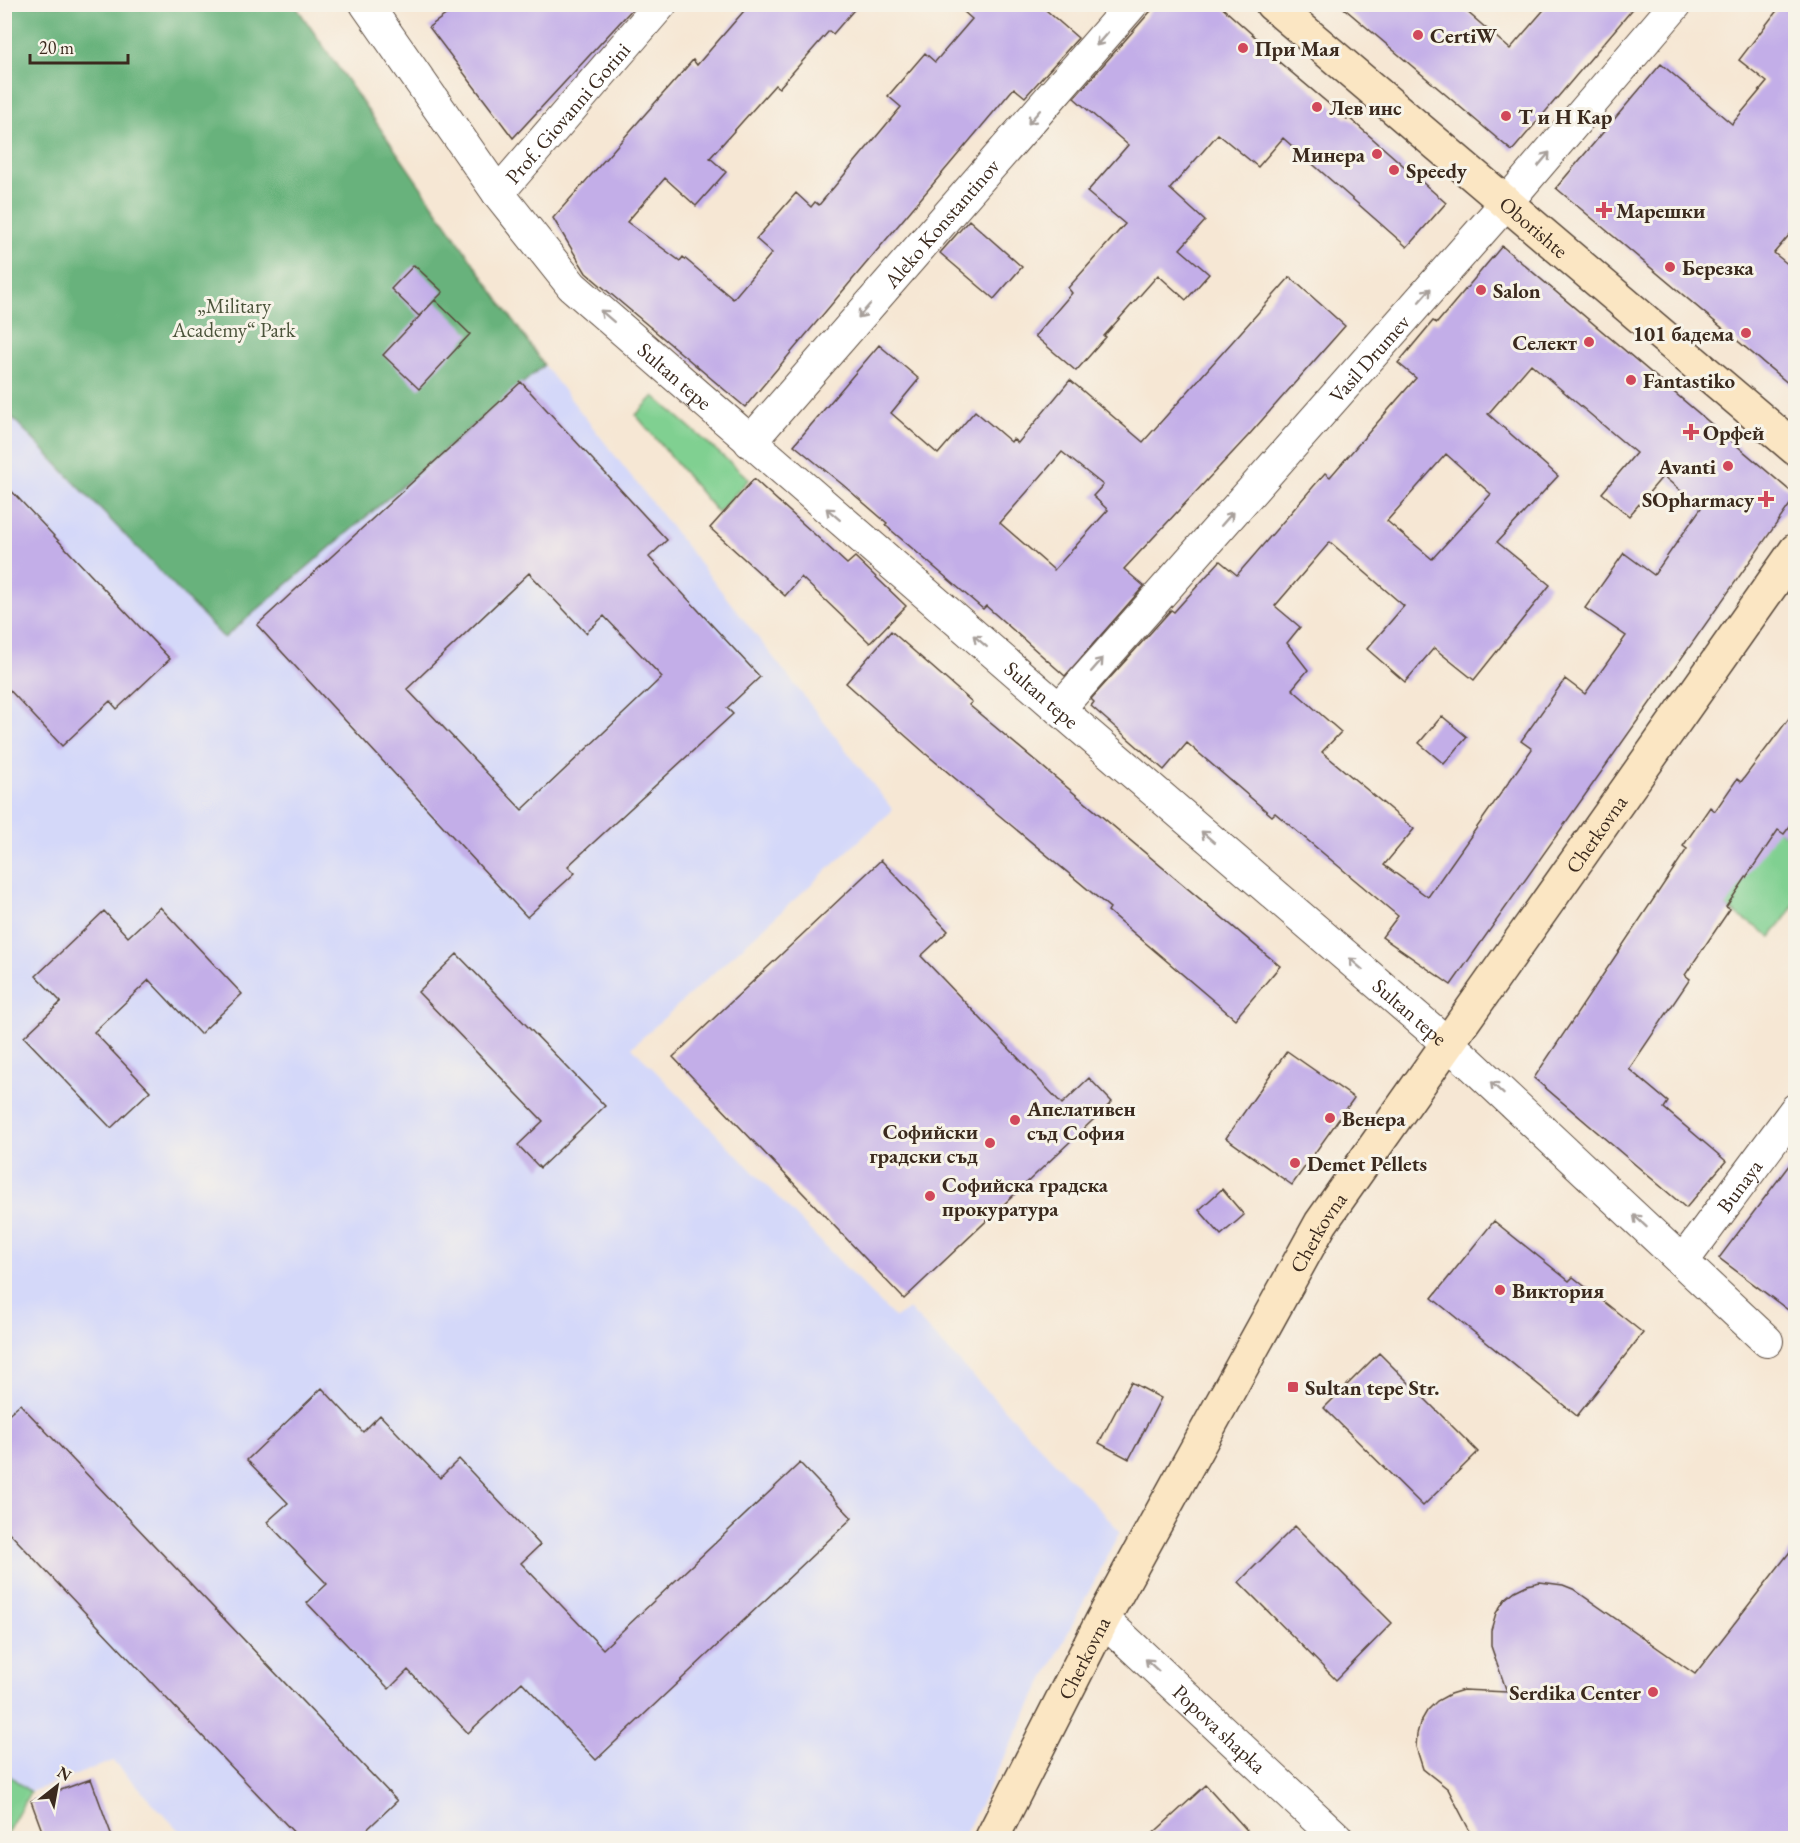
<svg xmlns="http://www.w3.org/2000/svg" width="1800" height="1843" viewBox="0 0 1800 1843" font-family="'EB Garamond',serif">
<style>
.built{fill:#d4d8f9}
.green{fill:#80d091;stroke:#5e7d58;stroke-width:1.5}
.forest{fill:#68b27b;stroke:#526e4c;stroke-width:1.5}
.building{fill:#c3aee8;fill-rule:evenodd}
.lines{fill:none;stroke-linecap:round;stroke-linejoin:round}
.street-casing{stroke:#574639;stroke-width:34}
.secondary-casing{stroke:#574639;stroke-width:36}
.street{stroke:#fff;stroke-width:32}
.secondary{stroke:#fbe6c3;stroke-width:33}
.oneway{stroke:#a79f9a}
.poi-dot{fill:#d1495b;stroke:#f7f3e8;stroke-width:2}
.labels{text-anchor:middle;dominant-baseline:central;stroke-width:6;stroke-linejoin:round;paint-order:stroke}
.poi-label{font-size:21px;font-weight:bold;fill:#3b2a1e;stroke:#f7f3e8;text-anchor:start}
.street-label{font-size:21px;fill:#3b2a1e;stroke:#f7f3e8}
.park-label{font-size:21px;fill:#4c543b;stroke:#f7f3e8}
</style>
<rect width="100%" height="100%" fill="#f7f3e8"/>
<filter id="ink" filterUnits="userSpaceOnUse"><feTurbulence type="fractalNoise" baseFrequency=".0167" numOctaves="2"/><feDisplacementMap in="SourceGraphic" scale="12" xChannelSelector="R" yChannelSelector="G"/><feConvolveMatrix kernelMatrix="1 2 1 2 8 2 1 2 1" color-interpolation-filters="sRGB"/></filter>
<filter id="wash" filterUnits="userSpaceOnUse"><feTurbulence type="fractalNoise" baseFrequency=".008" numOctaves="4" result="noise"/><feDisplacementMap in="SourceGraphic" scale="24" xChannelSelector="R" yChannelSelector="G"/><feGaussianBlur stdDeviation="1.35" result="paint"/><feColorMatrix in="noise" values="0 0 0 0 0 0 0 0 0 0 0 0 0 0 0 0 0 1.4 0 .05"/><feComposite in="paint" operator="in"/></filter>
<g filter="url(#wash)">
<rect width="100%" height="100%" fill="#f6e7d4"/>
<!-- built -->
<path class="built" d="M5,5h290l249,360 349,445 -261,237 263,271 14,-9 211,222 -157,307h-777l-73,-77 -83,31 -25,45z"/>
<!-- green -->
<path class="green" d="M654,396l95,83 -31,34 -82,-98z
M1794,821l1,2v81l-24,33 -54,-36 56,-75 11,8z
M5,1772l25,20 -25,45z"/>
<!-- forest -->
<path class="forest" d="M5,5h290l249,360 -320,273 -219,-228z"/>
<g id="blocks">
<!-- building -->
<path class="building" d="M461,4h176l-124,134 -84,-111z
M750,4h109l-26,30 -4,-3 -50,57 -4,-3 -65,73 16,14 -30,34 -31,-28 -38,44 53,39 3,-4 50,42 39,-46 -16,-14 40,-46 15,14 4,-5 4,3 82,-98 -13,-11 37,-43 10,9 37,-43 -17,-15h84l39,34 -53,59 -11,-9 -269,319 -159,-134 -33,-55 140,-158 4,5z
M1157,4h61l44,39 -2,3 87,73 1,-2 98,86 -39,44 -124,-109 -25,29 -40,-33 -48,55 35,32 -25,28 29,25 -23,26 -28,-25 -54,61 2,1 -30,34 -41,-35 37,-43 -4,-5 57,-64 -38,-32 41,-47 -54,-47z
M1339,4h119l52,45 39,-45h88l-125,147z
M1782,4h14v223l-22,26 22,18v119l-240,-202 105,-124 71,60 35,-42 -28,-22z
M969,220l53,47 -28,32 -54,-46z
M1502,246l294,250 -345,489 -69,-48 16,-21 -123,-103 -3,3 -85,-73 -23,27 -73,-64 3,-4 -3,-3 80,-89 3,2 46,-51 17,14 88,-102 5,4 86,-99 -18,-15 35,-42 4,2zM1531,364l105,89 -34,40 27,23 34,-40 38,32 -47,67 -30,-22 -39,55 41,28 -41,58 -20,-15 -44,62 11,8 -104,148 -44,-32 30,-36 -92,-77 19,-20 -49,-43 16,-19 -21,-27 13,-16 -25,-21 55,-64 74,64 -37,43 38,33 29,-34 40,32 76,-95 -53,-43 61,-66 -70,-62zM1446,454l45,40 -59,65 -45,-38z
M414,265l29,27 -24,24 -28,-27z
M1290,277l55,49 -97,110 -124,133 20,17 -79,90 -79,-70 -3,3 -98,-84 2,-2 -44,-38 -49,-40 85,-100 40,34 -28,34 47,41 37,-43 36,31 2,-3 5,4 52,-63 73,62zM1062,452l41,33 -10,11 15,14 -54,60 -54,-47z
M435,300l35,34 -51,55 -36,-34z
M521,382l146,158 -18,17 111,120 -33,31 6,6 -165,152 7,7 -48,44 -270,-292zM529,573l57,60 18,-17 58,61 -140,133 -115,-121z
M754,479l93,85 8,-7 51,49 -36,37 -69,-66 -16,19 -75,-68z
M4,483l166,176 -53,50 -7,-8 -48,45 -58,-62z
M891,631l81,71 -3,3 311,261 -45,53 -127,-108 2,-3 -184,-154 -80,-71z
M1796,709v109l-12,16 -6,-4 -52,77 4,2 -45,66 5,4 -61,90 39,33 -4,6 62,53 -40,47 -152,-130 153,-229 -4,-3 27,-39 5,4 22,-32 4,3z
M1442,716l25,21 -23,27 -25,-21z
M881,860l67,71 -27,25 141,148 27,-26 23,24 -208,197 -231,-242z
M160,907l82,87 -42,40 -51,-54 -55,52 56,59 -39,37 -87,-91 37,-35 -25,-26 68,-65 24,26z
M457,954l148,152 -65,62 -22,-23 25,-24 -125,-129z
M1287,1051l67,47 -62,87 -66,-47z
M1796,1156v160l-77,-58z
M1222,1189l22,26 -23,20 -22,-25z
M1494,1221l75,60 4,-4 70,56 -66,83 -145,-118z
M1379,1353l99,99 -55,54 -99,-98z
M1131,1382l30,16 -32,61 -30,-16z
M322,1388l41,44 17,-17 60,63 19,-19 81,86 -19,18 82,86 197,-186 52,55 -256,242 -74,-78 -54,51 -60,-63 -19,19 -82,-86 20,-19 -60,-62 21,-19 -41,-43z
M20,1404l377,397 -40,38h-57l-296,-312v-109z
M1295,1526l97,97 -56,57 -97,-98z
M1796,1544v295h-322l-26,-50 -25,-20 -7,-22 1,-13 3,-11 7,-12 10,-10 13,-7 13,-4 44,2 -16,-46v-16l5,-17 9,-14 10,-8 12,-6 13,-3 23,3 10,4 122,85z
M91,1779l22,60h-68l-14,-38z
M1206,1785l49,54h-108z"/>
</g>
</g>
<g filter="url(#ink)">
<use href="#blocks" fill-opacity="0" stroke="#574639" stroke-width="1.5"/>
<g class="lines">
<defs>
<g id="street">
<path id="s1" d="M366,4l132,189 74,93 487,423 410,353 298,279"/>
<path id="s2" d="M498,193l163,-189"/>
<path id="s3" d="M750,442l382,-438"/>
<path id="s4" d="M1059,709l447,-506 170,-199"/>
<path id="s5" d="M1683,1261l113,-152"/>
<path id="s6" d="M1103,1619l234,219"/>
</g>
<g id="secondary">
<path id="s7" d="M1272,4l524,445"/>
<path id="s8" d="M992,1838l111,-219 218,-396 475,-673"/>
</g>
</defs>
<!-- street casing -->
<use href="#street" class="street-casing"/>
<!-- secondary casing -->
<use href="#secondary" class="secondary-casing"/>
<!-- street -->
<use href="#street" class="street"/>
<!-- secondary -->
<use href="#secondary" class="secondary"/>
</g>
<!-- one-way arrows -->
<defs><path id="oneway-shaft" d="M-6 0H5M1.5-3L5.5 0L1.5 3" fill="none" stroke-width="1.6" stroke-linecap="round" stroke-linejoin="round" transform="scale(1.5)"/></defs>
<g class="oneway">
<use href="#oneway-shaft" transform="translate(1102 39) rotate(131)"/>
<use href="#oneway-shaft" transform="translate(1034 117) rotate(131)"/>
<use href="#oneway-shaft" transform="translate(1544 159) rotate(-50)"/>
<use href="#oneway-shaft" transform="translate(1425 295) rotate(-49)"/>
<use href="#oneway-shaft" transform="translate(864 311) rotate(131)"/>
<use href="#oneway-shaft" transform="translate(607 316) rotate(-139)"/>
<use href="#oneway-shaft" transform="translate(833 514) rotate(-139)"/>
<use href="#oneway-shaft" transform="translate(1227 519) rotate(-49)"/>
<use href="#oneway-shaft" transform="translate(980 641) rotate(-139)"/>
<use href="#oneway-shaft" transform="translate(1097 665) rotate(-49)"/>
<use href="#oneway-shaft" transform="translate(1208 837) rotate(-139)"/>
<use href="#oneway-shaft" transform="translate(1356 964) rotate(-139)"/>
<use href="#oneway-shaft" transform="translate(1497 1088) rotate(-137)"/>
<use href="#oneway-shaft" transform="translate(1640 1221) rotate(-137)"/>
<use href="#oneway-shaft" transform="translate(1152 1665) rotate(-137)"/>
</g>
</g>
<!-- markers -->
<g class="poi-dot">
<circle cx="1418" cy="35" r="6"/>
<circle cx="1243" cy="48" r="6"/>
<circle cx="1317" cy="107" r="6"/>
<circle cx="1506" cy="116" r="6"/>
<circle cx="1377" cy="154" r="6"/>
<circle cx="1394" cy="170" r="6"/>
<path d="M1601 201h6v6h6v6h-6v6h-6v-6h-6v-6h6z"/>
<circle cx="1670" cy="267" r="6"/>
<circle cx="1481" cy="290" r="6"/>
<circle cx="1746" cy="333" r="6"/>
<circle cx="1589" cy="342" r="6"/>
<circle cx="1631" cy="380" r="6"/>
<path d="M1688 423h6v6h6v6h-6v6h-6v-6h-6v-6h6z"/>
<circle cx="1728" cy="466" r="6"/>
<path d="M1763 490h6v6h6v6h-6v6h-6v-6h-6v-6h6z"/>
<circle cx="1330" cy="1118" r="6"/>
<circle cx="1015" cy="1120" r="6"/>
<circle cx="990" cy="1143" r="6"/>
<circle cx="1295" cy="1163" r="6"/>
<circle cx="930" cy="1196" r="6"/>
<circle cx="1500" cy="1290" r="6"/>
<rect x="1287" y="1381" width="12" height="12" rx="3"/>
<circle cx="1653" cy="1692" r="6"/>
</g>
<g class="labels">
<!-- poi labels -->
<g class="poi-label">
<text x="1430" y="35">CertiW</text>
<text x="1255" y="48">При Мая</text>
<text x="1329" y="107">Лев инс</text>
<text x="1518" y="116">Т и Н Кар</text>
<text x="1365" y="154" text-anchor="end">Минера</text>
<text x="1406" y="170">Speedy</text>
<text x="1616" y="210">Марешки</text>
<text x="1682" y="267">Березка</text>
<text x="1493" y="290">Salon</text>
<text x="1734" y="333" text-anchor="end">101 бадема</text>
<text x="1577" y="342" text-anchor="end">Селект</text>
<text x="1643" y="380">Fantastiko</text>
<text x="1703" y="432">Орфей</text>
<text x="1716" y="466" text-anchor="end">Avanti</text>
<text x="1754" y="499" text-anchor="end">SOpharmacy</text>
<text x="1027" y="1108">Апелативен<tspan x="1027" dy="24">съд София</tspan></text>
<text x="1342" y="1118">Венера</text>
<text x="978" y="1131" text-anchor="end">Софийски<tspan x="978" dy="24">градски съд</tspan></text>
<text x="1307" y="1163">Demet Pellets</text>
<text x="942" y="1184">Софийска градска<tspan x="942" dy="24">прокуратура</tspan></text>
<text x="1512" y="1290">Виктория</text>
<text x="1305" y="1387">Sultan tepe Str.</text>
<text x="1641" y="1692" text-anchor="end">Serdika Center</text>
</g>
<!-- street labels -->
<g class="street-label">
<text stroke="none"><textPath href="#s2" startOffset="106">Prof. Giovanni Gorini</textPath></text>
<text stroke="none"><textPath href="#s3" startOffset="291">Aleko Konstantinov</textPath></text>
<text stroke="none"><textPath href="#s7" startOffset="344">Oborishte</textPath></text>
<text stroke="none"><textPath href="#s4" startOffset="468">Vasil Drumev</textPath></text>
<text stroke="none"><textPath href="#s1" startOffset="486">Sultan tepe</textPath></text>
<text stroke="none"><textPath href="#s1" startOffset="972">Sultan tepe</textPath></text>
<text stroke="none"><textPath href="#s8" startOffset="1174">Cherkovna</textPath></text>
<text stroke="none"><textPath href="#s1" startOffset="1458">Sultan tepe</textPath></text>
<text stroke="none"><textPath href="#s5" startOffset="94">Bunaya</textPath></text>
<text stroke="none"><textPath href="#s8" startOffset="688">Cherkovna</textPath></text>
<text stroke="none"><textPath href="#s8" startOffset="202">Cherkovna</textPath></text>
<text stroke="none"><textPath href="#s6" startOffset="160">Popova shapka</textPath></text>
</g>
<!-- park labels -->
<g class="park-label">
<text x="234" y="305">„Military<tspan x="234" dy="24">Academy“ Park</tspan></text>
</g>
</g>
<!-- margin -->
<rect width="1800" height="1843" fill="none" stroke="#f7f3e8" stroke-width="24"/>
<!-- north arrow -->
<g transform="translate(57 1786) rotate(31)" stroke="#f7f3e8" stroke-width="4.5" paint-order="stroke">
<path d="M0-4.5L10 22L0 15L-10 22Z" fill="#3b2a1e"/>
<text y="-9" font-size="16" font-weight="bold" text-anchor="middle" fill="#3b2a1e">N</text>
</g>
<!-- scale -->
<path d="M30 54v9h98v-9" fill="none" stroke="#3b2a1e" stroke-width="3"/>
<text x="39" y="54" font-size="18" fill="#3b2a1e" stroke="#f7f3e8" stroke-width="4.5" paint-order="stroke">20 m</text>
</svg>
